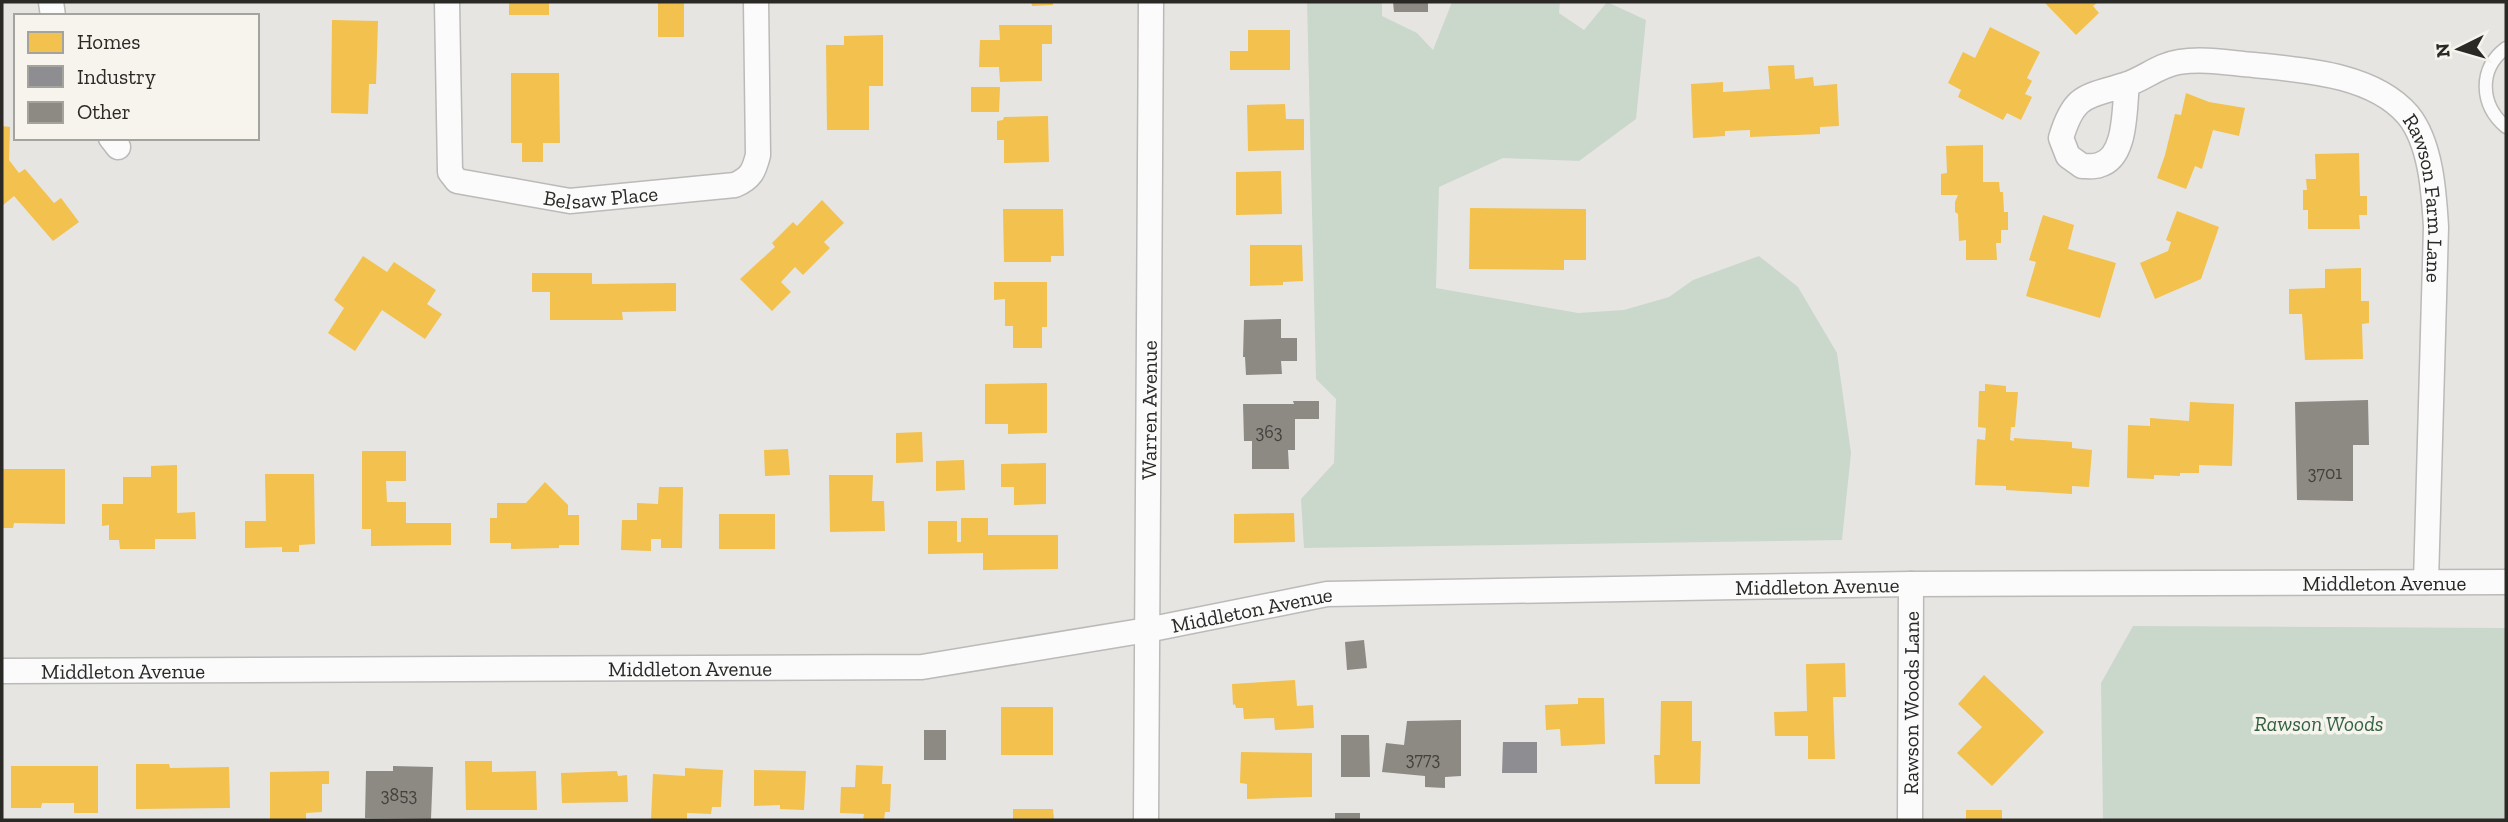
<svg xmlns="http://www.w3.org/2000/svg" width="2508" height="822" viewBox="0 0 2508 822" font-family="'Zilla Slab',serif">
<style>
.green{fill:#cad8cc}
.homes{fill:#f2c14e}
.industry{fill:#8d8d92}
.building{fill:#8d8983}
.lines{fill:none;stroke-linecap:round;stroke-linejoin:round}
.service-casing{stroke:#bbbab8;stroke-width:15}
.minor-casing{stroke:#bbbab8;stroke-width:27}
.service{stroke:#fbfbfb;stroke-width:12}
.minor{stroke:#fbfbfb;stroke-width:24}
.labels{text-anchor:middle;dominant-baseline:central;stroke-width:7;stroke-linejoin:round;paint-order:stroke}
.number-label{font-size:18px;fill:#43413d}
.street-label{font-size:21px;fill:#2a2926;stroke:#f6f4ed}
.park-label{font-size:21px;font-style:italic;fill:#336143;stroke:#f6f4ed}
</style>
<rect width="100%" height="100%" fill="#e7e5e2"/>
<!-- green -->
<path class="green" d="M1307,2h75v14l35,17 16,17 19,-48h108l-1,11 25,17 23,-28 39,18 -10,99 -57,42 -76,-3 -64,29 -3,101 142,25 46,-3 45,-13 24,-17 66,-24 39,31 39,66 14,100 -9,87 -538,8 -3,-49 33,-36 2,-64 -20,-20z
M2133,626l373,2v192h-403l-2,-137z"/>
<!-- homes -->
<path class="homes" d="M509,2h40v13h-40z
M658,2h26v35h-26z
M1031,2h22v3l-21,1z
M2044,2h54l-5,4 6,7 -23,22z
M332,20l46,1 -2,63h-7l-1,30 -37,-1z
M999,25h53v19h-10v37l-42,1 -1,-15h-20l1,-27h20z
M1990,27l50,25 -13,26 5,3 -7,13 7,3 -11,23 -14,-7 -4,7 -45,-23 3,-7 -13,-7 15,-31 12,6z
M1248,30h42v40h-60v-19h18z
M883,35v51h-14v44h-42l-1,-85h18v-9z
M1794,65l1,14 18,-2 1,9 23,-2 2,42 -19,1v7l-70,3v-7l-25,1v5l-32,2 -2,-54 32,-2v10l47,-3 -2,-23z
M511,73h48l1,70h-17v19h-21v-19h-11z
M971,87h29l-1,25h-28z
M2186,93l23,9 36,6 -6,28 -26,-6 -11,39 -7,-3 -9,23 -29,-11 8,-23 10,-41 6,1z
M1285,104l1,15h18v31l-56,1 -1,-46z
M1048,116l1,46 -45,1v-23h-7v-19l6,-1 1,-3z
M2,126l8,1 -1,33 10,13 6,-4 29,34 7,-5 18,24 -26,19 -39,-45 -12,10z
M1983,145v37h16l1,10h3l1,20h4v18h-7v13h-5l1,17h-31v-20l-7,1 -1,-27 -3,-2v-10l3,-7h-17v-21l6,-1 -1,-27z
M2359,153l1,43h7v19h-8l1,14h-52v-19h-5v-20h4l-1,-11h10l-1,-25z
M1281,171l1,43 -46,1v-43z
M822,200l22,23 -20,19 6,6 -27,27 -8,-8 -14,15 10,10 -19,19 -32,-32 35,-32 -3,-4 21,-21 4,4z
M1470,208l116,1v51h-22v10l-95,-1z
M1003,209h60l1,47h-13v6h-47z
M2177,211l42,16 -18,52 -46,20 -15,-36 28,-12 3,-9 -5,-2z
M2043,215l31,10 -6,24 48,14 -16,55 -74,-22 10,-34 -7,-2z
M1250,245h52l1,36 -20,1v3l-33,1z
M363,256l24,16 7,-10 42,28 -9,14 15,10 -17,25 -43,-29 -27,41 -27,-18 16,-25 -10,-8z
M2361,268v33h8v22l-7,1 1,35 -58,1 -3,-46h-13v-25l36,-1v-19z
M532,273h60v11l84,-1v28l-54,1 1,8h-73v-28h-18z
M994,282h53v45h-5v21h-29v-22h-8v-27l-11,1z
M1047,383v50l-39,1v-10h-23v-40z
M1985,384l21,2v6h12l-3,35h-4l-1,13 4,1v-3l58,4v6l20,2 -3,37 -17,-1v8l-66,-4v-4l-31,-1 2,-46 8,1 1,-12 -8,-1 1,-36h6z
M2190,402l44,2 -2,62 -33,-1v8h-19v3l-26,-1v4l-27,-1 1,-53 22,1v-8l39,3z
M922,432l1,30 -27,1v-30z
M788,449l2,26 -25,1 -1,-26z
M362,451h44v30h-20l1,21h19v21h45v22l-80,1v-17h-9z
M964,460l1,30 -29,1v-30z
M1046,463v41l-32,1v-18h-13v-23z
M177,465v48l18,-1 1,27h-41v10h-35l-1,-9h-10v-15l-7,1v-22h21v-27h28v-11z
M2,469h63v55l-51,-1 -1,5h-11z
M265,474h49l1,70 -16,1v7h-17v-5l-37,1v-27h21z
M829,475h44l-1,26h12l1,30 -55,1z
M545,482l23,23v10h11v30h-20v3l-48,1v-6h-21v-25h7v-15h29z
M659,487h24l-1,61h-21v-9h-10v12l-30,-1 1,-30h15v-17l21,1z
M1294,513l1,29 -61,1v-29z
M719,514h56v35h-56z
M961,518h27v17h70v34l-75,1v-17l-55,1v-33h29v21h4z
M1845,663l1,34h-13l2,62h-27v-23h-33l-1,-24 33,-1 -1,-47z
M1984,675l60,57 -52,54 -35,-33 25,-26 -24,-23z
M1295,680l2,26 16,-1 1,23 -39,2 -1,-12 -30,1 -1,-11h-7l-1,-4 -2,1 -1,-21z
M1578,698h26l1,46 -44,2 -1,-17 -14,1 -1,-25 33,-1z
M1661,701h31v40h9l-1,43h-45l-1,-29h6z
M1001,707h52v48h-52z
M1241,752l71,1v44l-65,2v-15l-7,-1z
M465,761h27v11l44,-1 1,39h-71z
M136,764h33l1,4 59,-1 1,41 -94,1z
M856,765l27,1 -1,18h9l-1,28h-5l-1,8h-21l1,-6 -24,-1 1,-26h14z
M11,766h87v47h-24v-10h-32l-1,5h-30z
M685,768l38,2 -2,37h-9l-1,7 -24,-1v7h-36l2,-46 32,2z
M754,770l52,1 -2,39 -24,-1v-4l-26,1z
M329,771v13h-7v28l-16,1v7h-36v-48z
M617,771l1,5 9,-1 1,27 -66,1 -1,-30z
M1013,809h40l1,11h-41z
M1966,810h36v10h-36z"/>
<!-- industry -->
<path class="industry" d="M1503,742h34v31h-35z"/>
<!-- building -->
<path class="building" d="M1393,2h35v10h-34z
M1281,319v19h16v23h-16l1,13 -36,1 -1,-18h-2l1,-37z
M2368,400l1,45h-16v56l-56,-1 -2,-98z
M1293,401h26v18h-24v31h-7l1,19h-37v-28h-8l-1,-37h51z
M1364,640l3,28 -20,2 -2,-28z
M1461,720v56l-16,1v11l-20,-1v-11l-43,-4 4,-29 18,2 3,-24z
M924,730h22v30h-22z
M1341,735h28l1,42h-29z
M393,766l40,1 -2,52 -66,-1 1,-47h27z
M1335,813h25v7h-25z"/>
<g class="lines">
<defs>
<path id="service" d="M2506,48c-28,21 -26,57 0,79"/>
<g id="minor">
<path d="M51,2l2,14"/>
<path id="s1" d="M447,2l3,170 7,9 113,20 165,-16c16,-7 19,-14 23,-30l-2,-153"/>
<path id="s2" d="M2127,84c-3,24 0,74 -28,81 -5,2 -12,1 -17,1l-14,-10 -7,-18c13,-44 25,-41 64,-53 19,-6 34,-20 54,-23 25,-4 50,1 75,3 49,5 119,9 154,50 23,28 26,78 28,112l-10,355"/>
<path d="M111,138l7,9"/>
<path id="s3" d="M2,671l920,-4 225,-37 180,-36 584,-10 595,-2"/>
<path id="s4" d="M1146,820l5,-818"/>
<path id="s5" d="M1910,820l1,-236"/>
</g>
</defs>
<!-- service casing -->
<use href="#service" class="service-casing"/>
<!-- minor casing -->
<use href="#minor" class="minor-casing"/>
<!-- service -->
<use href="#service" class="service"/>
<!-- minor -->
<use href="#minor" class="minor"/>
</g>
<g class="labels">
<!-- number labels -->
<g class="number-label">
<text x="1269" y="432">363</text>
<text x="2325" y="473">3701</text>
<text x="1423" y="759">3773</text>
<text x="399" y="795">3853</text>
</g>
<!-- street labels -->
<g class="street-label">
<text stroke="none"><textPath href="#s1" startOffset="327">Belsaw Place</textPath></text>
<text stroke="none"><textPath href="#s2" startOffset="621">Rawson Farm Lane</textPath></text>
<text stroke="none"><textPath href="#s4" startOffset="410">Warren Avenue</textPath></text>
<text stroke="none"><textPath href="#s3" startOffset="2389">Middleton Avenue</textPath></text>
<text stroke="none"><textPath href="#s3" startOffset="1822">Middleton Avenue</textPath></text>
<text stroke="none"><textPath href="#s3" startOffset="1255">Middleton Avenue</textPath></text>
<text stroke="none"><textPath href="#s3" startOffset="688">Middleton Avenue</textPath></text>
<text stroke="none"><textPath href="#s3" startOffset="121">Middleton Avenue</textPath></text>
<text stroke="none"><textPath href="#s5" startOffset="117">Rawson Woods Lane</textPath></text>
</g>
<!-- park labels -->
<g class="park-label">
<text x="2319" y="723">Rawson Woods</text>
</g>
</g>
<!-- border -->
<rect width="2508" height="822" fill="none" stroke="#2a2926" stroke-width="7"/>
<!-- legend -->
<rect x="14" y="14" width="245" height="126" fill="#f6f4ed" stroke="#a4a39d" stroke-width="2"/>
<rect x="28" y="32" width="35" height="21" fill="#f2c14e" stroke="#a4a39d" stroke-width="2"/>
<text x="77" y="49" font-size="21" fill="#2a2926">Homes</text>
<rect x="28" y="66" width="35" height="21" fill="#8d8d92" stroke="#a4a39d" stroke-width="2"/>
<text x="77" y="84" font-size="21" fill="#2a2926">Industry</text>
<rect x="28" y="102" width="35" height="21" fill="#8d8983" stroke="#a4a39d" stroke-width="2"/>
<text x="77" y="119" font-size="21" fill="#2a2926">Other</text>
<!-- north arrow -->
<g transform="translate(2459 49) rotate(265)" stroke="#f6f4ed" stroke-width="5" paint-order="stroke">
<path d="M0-5L12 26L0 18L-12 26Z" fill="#2a2926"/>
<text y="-10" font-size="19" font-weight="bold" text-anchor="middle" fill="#2a2926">N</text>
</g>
</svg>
